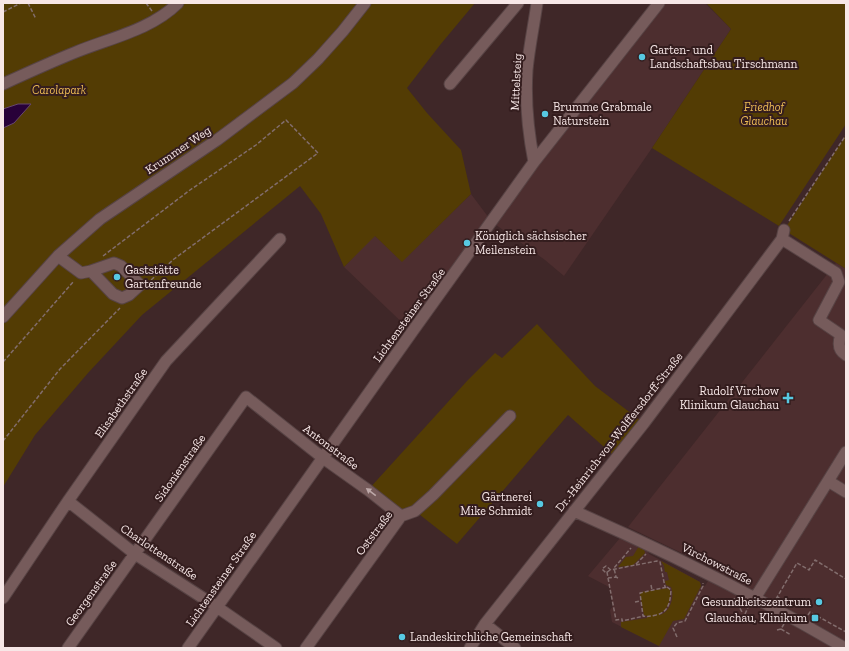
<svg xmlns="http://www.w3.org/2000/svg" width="849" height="651" viewBox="0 0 849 651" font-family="'Zilla Slab',serif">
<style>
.built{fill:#4d2e2f}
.green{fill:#533c04}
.water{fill:#280139;stroke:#66466d}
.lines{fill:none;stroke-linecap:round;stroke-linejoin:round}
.minor-casing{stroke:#574344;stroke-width:13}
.path{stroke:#826d6d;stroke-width:1.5;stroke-dasharray:4 2;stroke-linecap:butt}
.minor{stroke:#765b5b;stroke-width:11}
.oneway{fill:#bda8a8}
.poi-dot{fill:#57c9e2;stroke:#341d1e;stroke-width:1.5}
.labels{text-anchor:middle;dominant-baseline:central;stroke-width:4;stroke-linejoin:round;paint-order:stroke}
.poi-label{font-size:12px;fill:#f7e7e7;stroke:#341d1e;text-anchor:start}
.street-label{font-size:12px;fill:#f7e7e7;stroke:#341d1e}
.park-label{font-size:12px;font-style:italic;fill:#eebc55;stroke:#341d1e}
</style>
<rect width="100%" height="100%" fill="#3f2728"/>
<!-- built -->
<path class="built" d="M659,3h46l26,26 -79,119 -88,128 -19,-16 -53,-38 -80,110 -68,-65 30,-32 28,26 69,-67 21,28z
M836,263l10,6v379h-188l1,-2 -47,-24 -2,-12 3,-4 -4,-19 -21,-11 32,-38 27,12 2,4 51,28 1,4h4l10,-17 -87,-42z"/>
<!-- green -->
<path class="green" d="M3,3h472l-35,42 -33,43 20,25 34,37 10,44 -69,68 -27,-26 -31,31 -23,-53 -21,-28 -158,129 -54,58 -53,62 -32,52z
M706,3h140v121l-67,102 -127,-78 79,-119z
M846,135v134l-62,-39z
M537,324l58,62 45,34 -28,34 -44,-39 -111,129 -42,-33 -14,5 -33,-26 99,-109 28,-28 7,5z
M639,546l5,3 1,4 -12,12 -15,2 8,-10 7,-1z
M661,561l39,21 1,4 -17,33 -11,2 -14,25 -38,-19v-5l26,-4v-2l-3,-1 -4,-21 1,-2 28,-4c4,9 -1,22 -10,26v1c11,-2 16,-18 12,-28l-5,-2 -1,-4 4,-1 -2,-8h-2l-1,-6z"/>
<!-- water -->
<path class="water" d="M18,104h13l-17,19 -11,5v-19z"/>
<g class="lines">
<defs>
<path id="minor" d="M3,84c24,-11 48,-22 73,-32 34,-14 75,-22 102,-49
M450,84l68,-81
M534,162c-6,-31 -9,-61 -7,-92 2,-22 7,-45 10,-67
M782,239l54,34 3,9 -20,38 22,15c-3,8 -3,15 5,20
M58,256l23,17 10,-2 22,23 9,4 7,-3 11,-10 -19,-19 -7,-3 -23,8
M3,317l55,-61 42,-37 117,-79 76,-57 25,-24 25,-28 22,-28
M846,452l-18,29 18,11
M68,501l67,53 82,53 59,41
M574,511c93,41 184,86 271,137
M3,598l65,-97 98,-140 114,-122
M755,598l73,-117
M485,624l30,24
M68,648l178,-251 77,61 45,32 33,26
M188,648l224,-316 122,-170 125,-159
M306,648l95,-132 14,-5 18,-16 77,-79
M470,648l15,-24 159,-201 138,-184 2,-9"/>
</defs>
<!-- minor casing -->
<use href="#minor" class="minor-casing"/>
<!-- path -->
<path class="path" d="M28,3l8,16
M146,3l6,8
M3,12l18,-9
M789,221l57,-86
M103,256l87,-66 66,-45 30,-25 32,33 -144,106 -24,22
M3,362l71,-81
M3,441l57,-72 60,-61
M636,565l21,-4 3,1 5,25
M610,570l-4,3 -4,-4 4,-3 5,4 24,-5 11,-11
M607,572l1,6 8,-1
M608,578l8,42 6,-1v2l22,-5
M618,578l-2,-1 -2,-9 17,-20
M651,585l1,5
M667,587l4,3c-1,12 -2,22 -15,25 -5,1 -8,2 -13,1l-3,-23z
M777,597l12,7
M734,598l8,14
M776,599l21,-36 12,7 6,-10 31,19
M635,602l5,-1
M745,614l4,-9
M808,615l2,-3 36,20
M781,629l10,6
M777,630l4,-1 3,-5
M677,637l-4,-9 4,-5 8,-2 18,-35v-3"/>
<!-- minor -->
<use href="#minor" class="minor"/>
</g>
<!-- one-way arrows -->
<defs><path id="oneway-solid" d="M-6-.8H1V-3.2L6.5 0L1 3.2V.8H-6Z"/></defs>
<use class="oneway" href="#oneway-solid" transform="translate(371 492) rotate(-143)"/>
<!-- markers -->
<g class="poi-dot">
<circle cx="642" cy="57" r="4"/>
<circle cx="545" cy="114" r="4"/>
<circle cx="467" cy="243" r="4"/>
<circle cx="117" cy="277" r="4"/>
<path d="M786 392h4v4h4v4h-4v4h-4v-4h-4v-4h4z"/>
<circle cx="540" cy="504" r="4"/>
<circle cx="819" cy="602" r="4"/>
<rect x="811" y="614" width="8" height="8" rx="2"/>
<circle cx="402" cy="637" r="4"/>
</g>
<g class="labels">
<!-- poi labels -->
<g class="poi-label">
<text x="650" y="50">Garten- und<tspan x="650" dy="14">Landschaftsbau Tirschmann</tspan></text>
<text x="553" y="107">Brumme Grabmale<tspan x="553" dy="14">Naturstein</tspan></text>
<text x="475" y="236">Königlich sächsischer<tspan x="475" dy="14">Meilenstein</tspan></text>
<text x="125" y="270">Gaststätte<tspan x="125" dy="14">Gartenfreunde</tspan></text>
<text x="779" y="391" text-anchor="end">Rudolf Virchow<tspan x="779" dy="14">Klinikum Glauchau</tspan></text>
<text x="532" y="497" text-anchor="end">Gärtnerei<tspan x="532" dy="14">Mike Schmidt</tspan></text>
<text x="811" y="602" text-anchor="end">Gesundheitszentrum</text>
<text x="807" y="618" text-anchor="end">Glauchau, Klinikum</text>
<text x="410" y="637">Landeskirchliche Gemeinschaft</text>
</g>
<!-- street labels -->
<g class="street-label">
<text transform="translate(516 82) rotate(-87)">Mittelsteig</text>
<text transform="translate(178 150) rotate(-34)">Krummer Weg</text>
<text transform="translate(409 315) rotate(-54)">Lichtensteiner Straße</text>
<text transform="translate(121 403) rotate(-55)">Elisabethstraße</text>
<text transform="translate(619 432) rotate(-52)">Dr.-Heinrich-von-Wolffersdorff-Straße</text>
<text transform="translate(331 447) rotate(37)">Antonstraße</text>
<text transform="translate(180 468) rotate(-55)">Sidonienstraße</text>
<text transform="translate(374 533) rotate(-53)">Oststraße</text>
<text transform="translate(159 552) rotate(34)">Charlottenstraße</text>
<text transform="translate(717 564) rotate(27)">Virchowstraße</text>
<text transform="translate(221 579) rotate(-55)">Lichtensteiner Straße</text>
<text transform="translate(91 593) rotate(-54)">Georgenstraße</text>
</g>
<!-- park labels -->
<g class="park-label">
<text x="59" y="90">Carolapark</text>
<text x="764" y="107">Friedhof<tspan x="764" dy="14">Glauchau</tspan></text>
</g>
</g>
<!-- border -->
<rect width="849" height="651" fill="none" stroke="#f7e7e7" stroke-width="8"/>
</svg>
